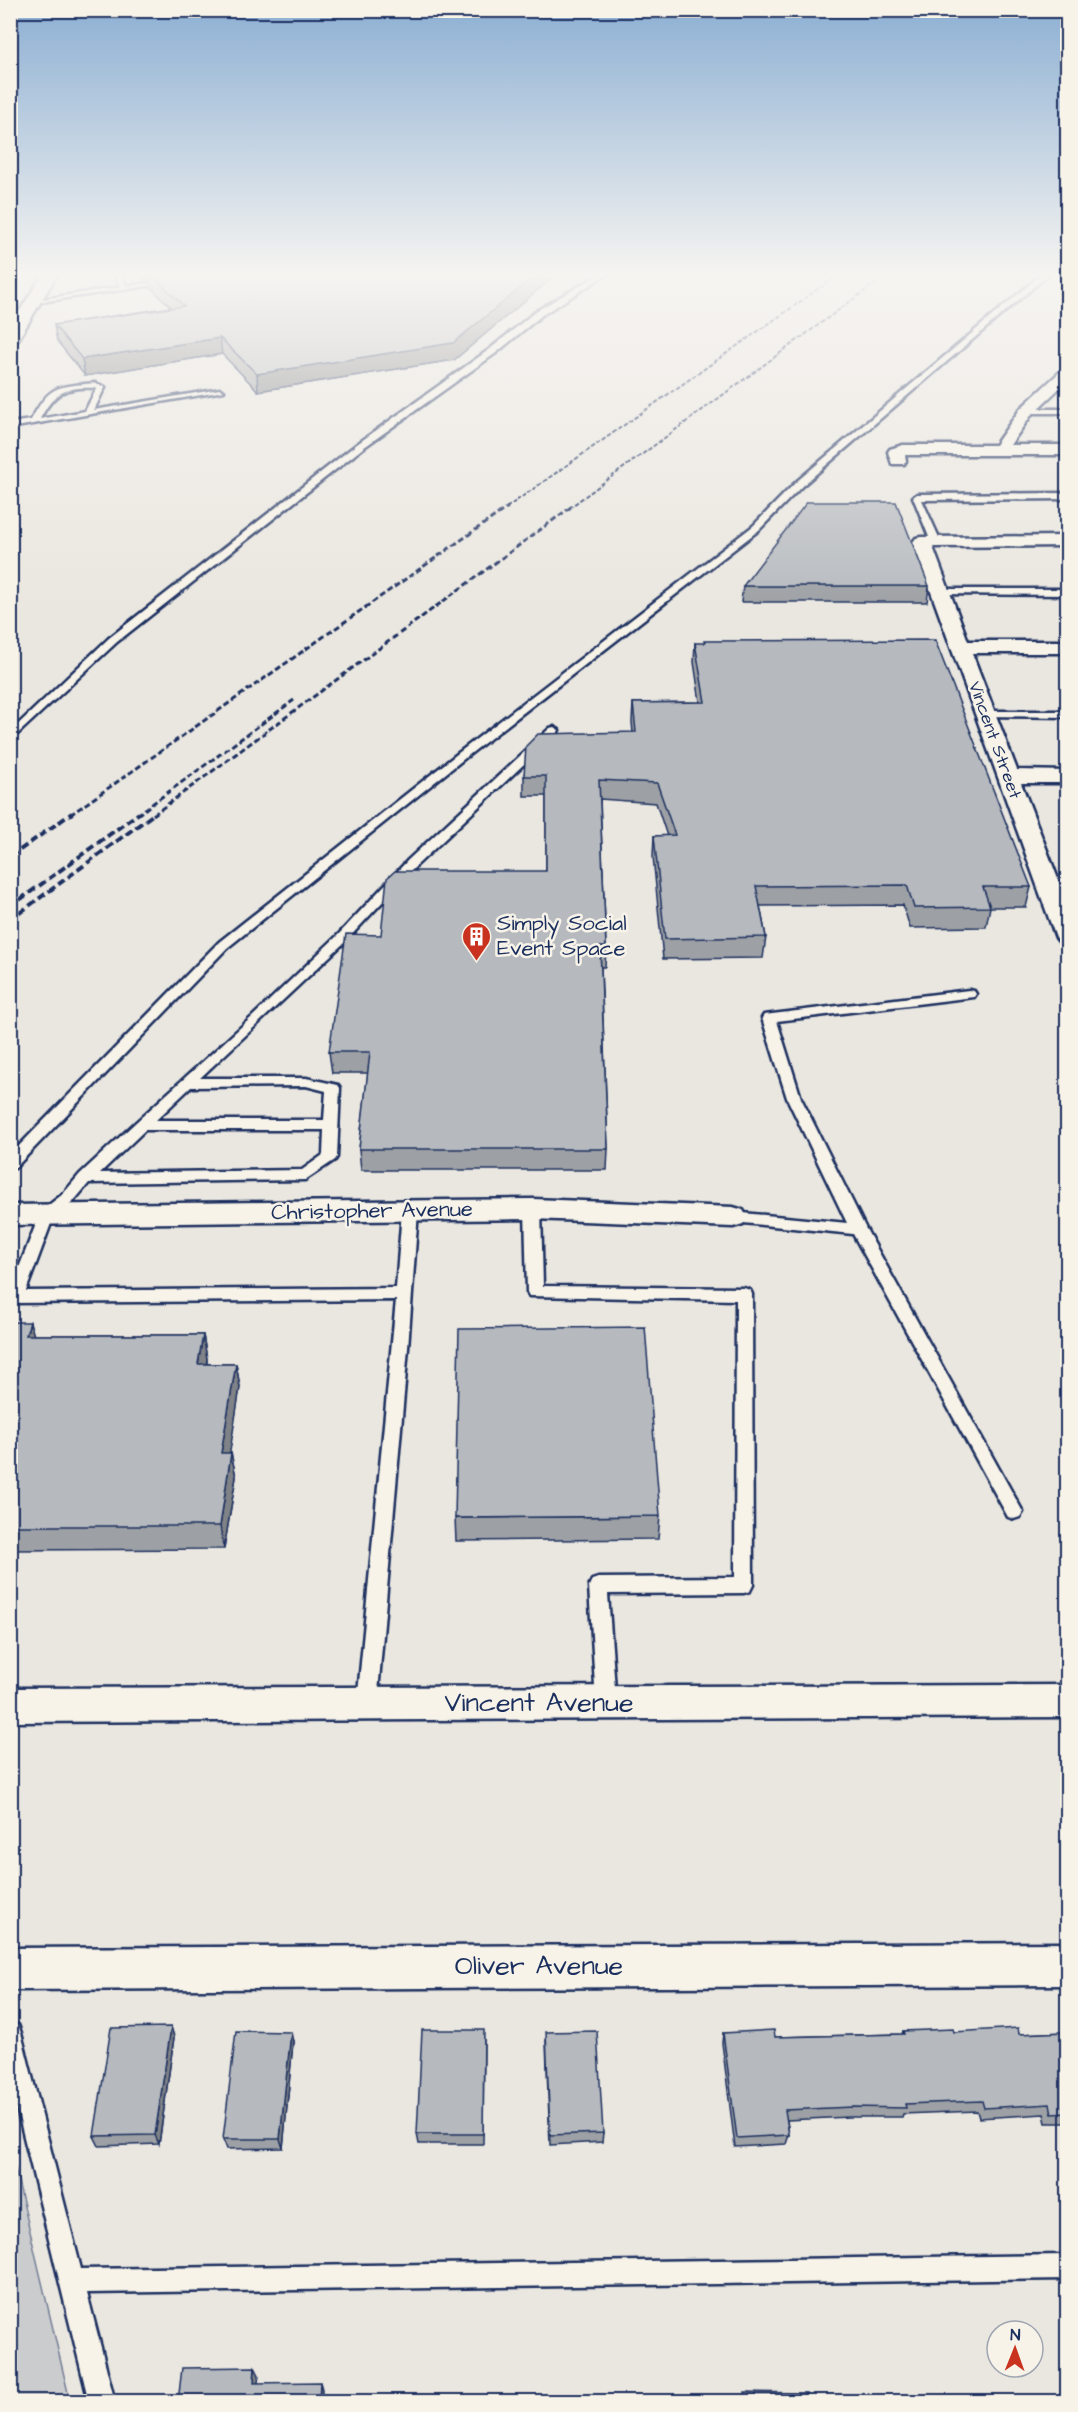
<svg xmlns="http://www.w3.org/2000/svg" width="1078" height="2412" viewBox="0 0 1078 2412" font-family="'Architects Daughter',sans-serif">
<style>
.green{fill:#cbcccd;stroke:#737e96;stroke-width:1.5}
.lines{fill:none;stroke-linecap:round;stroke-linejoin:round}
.service-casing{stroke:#1b2f5e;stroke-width:5}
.minor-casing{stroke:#1b2f5e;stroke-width:5}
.tertiary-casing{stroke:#1b2f5e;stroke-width:5}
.service{fill:#f7f3e8;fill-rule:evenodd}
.minor{fill:#f7f3e8;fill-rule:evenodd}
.tertiary{fill:#f7f3e8;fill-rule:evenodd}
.rail-far2{stroke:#1b2f5e;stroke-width:2;stroke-dasharray:4.5 2;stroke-linecap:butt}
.rail-far1{stroke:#1b2f5e;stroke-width:3;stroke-dasharray:6 3;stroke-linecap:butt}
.rail{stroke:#1b2f5e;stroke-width:4;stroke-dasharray:8 4;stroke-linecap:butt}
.wall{fill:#9da0a4;stroke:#1b2f5e;stroke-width:1.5}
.shaded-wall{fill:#7f8286;stroke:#1b2f5e;stroke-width:1.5}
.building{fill:#b6babf;stroke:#1b2f5e;stroke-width:1.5}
.labels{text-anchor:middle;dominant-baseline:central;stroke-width:5;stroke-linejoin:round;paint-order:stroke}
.far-street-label{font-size:18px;fill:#1b2f5e;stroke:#f7f3e8}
.poi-label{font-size:22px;fill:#1b2f5e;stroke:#f7f3e8;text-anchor:start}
.street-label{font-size:22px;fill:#1b2f5e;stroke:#f7f3e8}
.near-street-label{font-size:27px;fill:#1b2f5e;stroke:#f7f3e8}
</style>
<rect width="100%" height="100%" fill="#eae7e0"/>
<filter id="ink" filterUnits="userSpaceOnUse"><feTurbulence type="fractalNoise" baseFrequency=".0167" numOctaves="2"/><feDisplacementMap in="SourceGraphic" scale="12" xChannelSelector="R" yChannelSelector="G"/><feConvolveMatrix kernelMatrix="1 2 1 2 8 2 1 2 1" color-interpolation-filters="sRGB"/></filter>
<g filter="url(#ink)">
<!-- green -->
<path class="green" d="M10,2151h1l59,250h-59z"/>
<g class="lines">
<defs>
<path id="service" d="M114,273h6l7,13 44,-6 3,2 -140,21 -4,-2 90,-14z
M602,273h7l-67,42 -46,38 -133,95 -246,194 -107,99v-9l99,-94 248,-194 133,-95 46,-38z
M1043,273h7l-248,213 -43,44 -294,228 -238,190 -212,220 -5,1v-14l209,-213 238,-188 296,-228 43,-44z
M95,383l10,4 -11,23 126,-21 4,2 -214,37v-5l21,-3c19,-36 26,-33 64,-37zM97,388l-12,23 -45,8c14,-27 26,-33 57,-31z
M1026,409h42v4h-45v-4z
M1068,493v6l-146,1 19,42 -5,3 -5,-3 -18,-45 4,-3z
M940,589h128v6l-131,-1v-4z
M985,711h83v6l-87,-1v-4z
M554,727l5,3 -1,2 -142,134 -71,76 -145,136h106l32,7 2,3 -3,69 -2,3 -30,20 -216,3 -16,19 -20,16 -27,73 370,-3 6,-77 3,-4h10l3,4 -10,137 -31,356 -3,6 -7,3 -7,-3 -3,-6 39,-404 -386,3v-12l31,-80 22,-17 17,-20 56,-52 116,-105 85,-81 71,-76 142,-132zM306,1086l20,5 -2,29h-168l35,-33zM145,1130h179l-1,25 -21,15 -202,3z
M969,990l5,1 2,3 -2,3 -197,24 24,77 65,131 157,283 -3,5 -6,2 -6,-2 -155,-283 -120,-12 -8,-5 8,-5 114,11 -60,-125 -25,-80 2,-3z
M533,1204l8,5 2,77 201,2 6,2 2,4 1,291 -3,6 -6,2 -136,1 8,109 -3,6 -7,3 -7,-3 -3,-6 -7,-117 3,-6 6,-2 137,-1 1,-277 -207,-4 -2,-4 -2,-83z
M10,2022l8,3 3,8 60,236 987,-14v24l-981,14 28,109h-26l-79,-322z"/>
<path id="minor" d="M1068,368v12l-36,34 -22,31h58v10h-163l1,6 -2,3h-12l-4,-12 2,-3 13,-4h92l26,-37 42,-39z
M1068,536v10l-135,1 35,94h100v12h-96l45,117 51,1v12h-47l47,122v40l-8,-2 -4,-5 -143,-396 3,-4 6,-1z
M533,1199l200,8 10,3 4,7 -4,7 -10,3 -200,-8 -523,6v-20z
M1068,1685v32l-1058,5v-34z
M1068,1943v42l-1058,5v-42z"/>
<path id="tertiary" d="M44,273h14l-40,67 -8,5v-19z"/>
</defs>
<!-- service casing -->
<use href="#service" class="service-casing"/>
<!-- minor casing -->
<use href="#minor" class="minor-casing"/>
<!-- tertiary casing -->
<use href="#tertiary" class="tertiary-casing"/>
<!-- service -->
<use href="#service" class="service"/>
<!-- minor -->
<use href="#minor" class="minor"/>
<!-- tertiary -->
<use href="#tertiary" class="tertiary"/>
<!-- rail-far2 -->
<path class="rail-far2" d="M506,508l335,-235
M569,508l320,-235"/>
<!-- rail-far1 -->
<path class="rail-far1" d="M70,815l438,-308
M137,815l157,-115
M153,815l418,-308"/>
<!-- rail -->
<path class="rail" d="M10,857l62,-44
M10,907l129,-94
M10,920l145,-107"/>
</g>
<!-- wall -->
<path class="wall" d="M136,273h422l-104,87 -196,31 -36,-37 -137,22 -28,-35 -3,-16 117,-18 -20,-19 -1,-8 -5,1z
M743,586h186l-2,16h-186z
M695,643l336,244 -5,20h-36l-4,20 -76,1 -7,-23 -143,1 6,31 -3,21 -100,1 -10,-103 1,-20h13l-11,-33 -56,-4 6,148 -1,20h-4l7,182 -1,21h-246l-2,-21 9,-76h-36l-3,-21 52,-117 165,-64v-75h-22v-20l109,-43 -1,-11 1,-19 67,-1 -6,-40z
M10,1322l23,13h170l4,24v5h29l4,23 -11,66h2l5,24 -12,72 -214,1z
M660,1516l-2,23 -202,2 -1,-23z
M171,2027l3,10 -15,107 -60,2 -5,-10z
M903,2031l116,3 49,-2v91h-22l-2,-9 -65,4 -2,-7 -74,3 -1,3h-53l-62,3 2,15 -3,9 -51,3 -13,-104 1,-10 52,4 127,-3z
M484,2040l-1,104h-64l-2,-10z
M293,2042l-10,106 -56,1 -4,-10z
M546,2042l57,91 -1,9 -52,3z"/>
<!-- shaded-wall -->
<path class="shaded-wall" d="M143,273h6l1,7 -5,1z
M539,273h19l-104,87 -196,31 -1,-17z
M220,338l2,16 -137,22 -3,-17z
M30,1322l7,24 -11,-11z
M203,1335l4,24 -4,28 -5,-23z
M236,1364l4,23 -14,90 -5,-24z
M231,1453l5,24 -12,72 -4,-23z
M171,2027l3,10 -15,107 -4,-9z
M291,2032l2,10 -10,106 -3,-9z
M255,2367l4,8 -2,15 -3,-7z
M320,2382l2,7v13h-3z"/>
<!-- building -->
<path class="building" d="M150,273h389l-86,70 -196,31 -37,-36 -138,21 -28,-34 130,-19z
M807,502h89l33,84h-186z
M935,640l96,247h-48l7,20 -76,1 -7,-23 -151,1 10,51 -101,2 -11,-103 21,-1 -18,-52 -58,-3 7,167h-6l8,202h-249l11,-97h-41l17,-118 35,1 6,-57 8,-7h151v-95h-22l2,-30 12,-12 98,-2 -3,-29 72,-1 -10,-59h10l-1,-2z
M10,1322h20l-4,13h177l-5,29h38l-15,89h10l-11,73h-210z
M645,1327l15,189 -205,2 4,-189z
M171,2027l-16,108 -61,1 17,-108z
M1018,2028l1,6 49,-2v81l-16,1 -2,-10 -66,4 -2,-7 -77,3 1,4 -53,-1 -68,3 4,25 -52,3 -14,-105 51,-3 1,7 129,-3 -1,-3 50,-2 1,3z
M422,2030h62l-1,104h-66z
M236,2031l55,1 -11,107h-57z
M597,2031l6,102 -53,2 -4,-103z
M255,2367l-1,16 66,-1 -1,20h-141l4,-34z
M745,2392l62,1 1,9h-271l142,-1v-3l67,-1z"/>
</g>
<!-- sky -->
<linearGradient id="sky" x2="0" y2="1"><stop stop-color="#8cafd3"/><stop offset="0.45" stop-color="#f6f4f1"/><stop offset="1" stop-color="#f6f4f1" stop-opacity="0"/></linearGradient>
<rect width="1078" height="610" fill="url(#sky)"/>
<!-- icons -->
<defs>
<symbol id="building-pin" viewBox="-11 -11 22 30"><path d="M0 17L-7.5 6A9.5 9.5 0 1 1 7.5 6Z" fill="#c8321e" stroke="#f7f3e8"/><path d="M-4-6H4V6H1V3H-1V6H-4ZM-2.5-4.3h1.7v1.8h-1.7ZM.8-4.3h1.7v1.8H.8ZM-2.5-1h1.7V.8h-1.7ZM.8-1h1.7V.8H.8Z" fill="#fff"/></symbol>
</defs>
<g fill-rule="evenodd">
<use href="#building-pin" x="460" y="920" width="33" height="45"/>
</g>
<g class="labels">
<!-- far-street labels -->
<g class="far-street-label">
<text transform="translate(995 740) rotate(70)">Vincent Street</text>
</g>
<!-- poi labels -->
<g class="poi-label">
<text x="497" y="923">Simply Social<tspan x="497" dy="25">Event Space</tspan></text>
</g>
<!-- street labels -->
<g class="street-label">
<text transform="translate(372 1211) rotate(-1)">Christopher Avenue</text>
</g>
<!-- near-street labels -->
<g class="near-street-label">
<text x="539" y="1703">Vincent Avenue</text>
<text x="539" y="1966">Oliver Avenue</text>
</g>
</g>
<!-- margin -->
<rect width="1078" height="2412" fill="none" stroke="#f7f3e8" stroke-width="36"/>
<rect x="18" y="18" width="1042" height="2376" fill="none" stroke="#1b2f5e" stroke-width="2" filter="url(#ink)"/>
<!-- north arrow -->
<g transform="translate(1015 2349) rotate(1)"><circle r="28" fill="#f7f3e8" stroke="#9fa5b1" stroke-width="1.5"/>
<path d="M0-4.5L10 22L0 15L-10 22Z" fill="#c8321e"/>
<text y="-9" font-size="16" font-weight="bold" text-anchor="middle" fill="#1b2f5e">N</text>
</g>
</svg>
